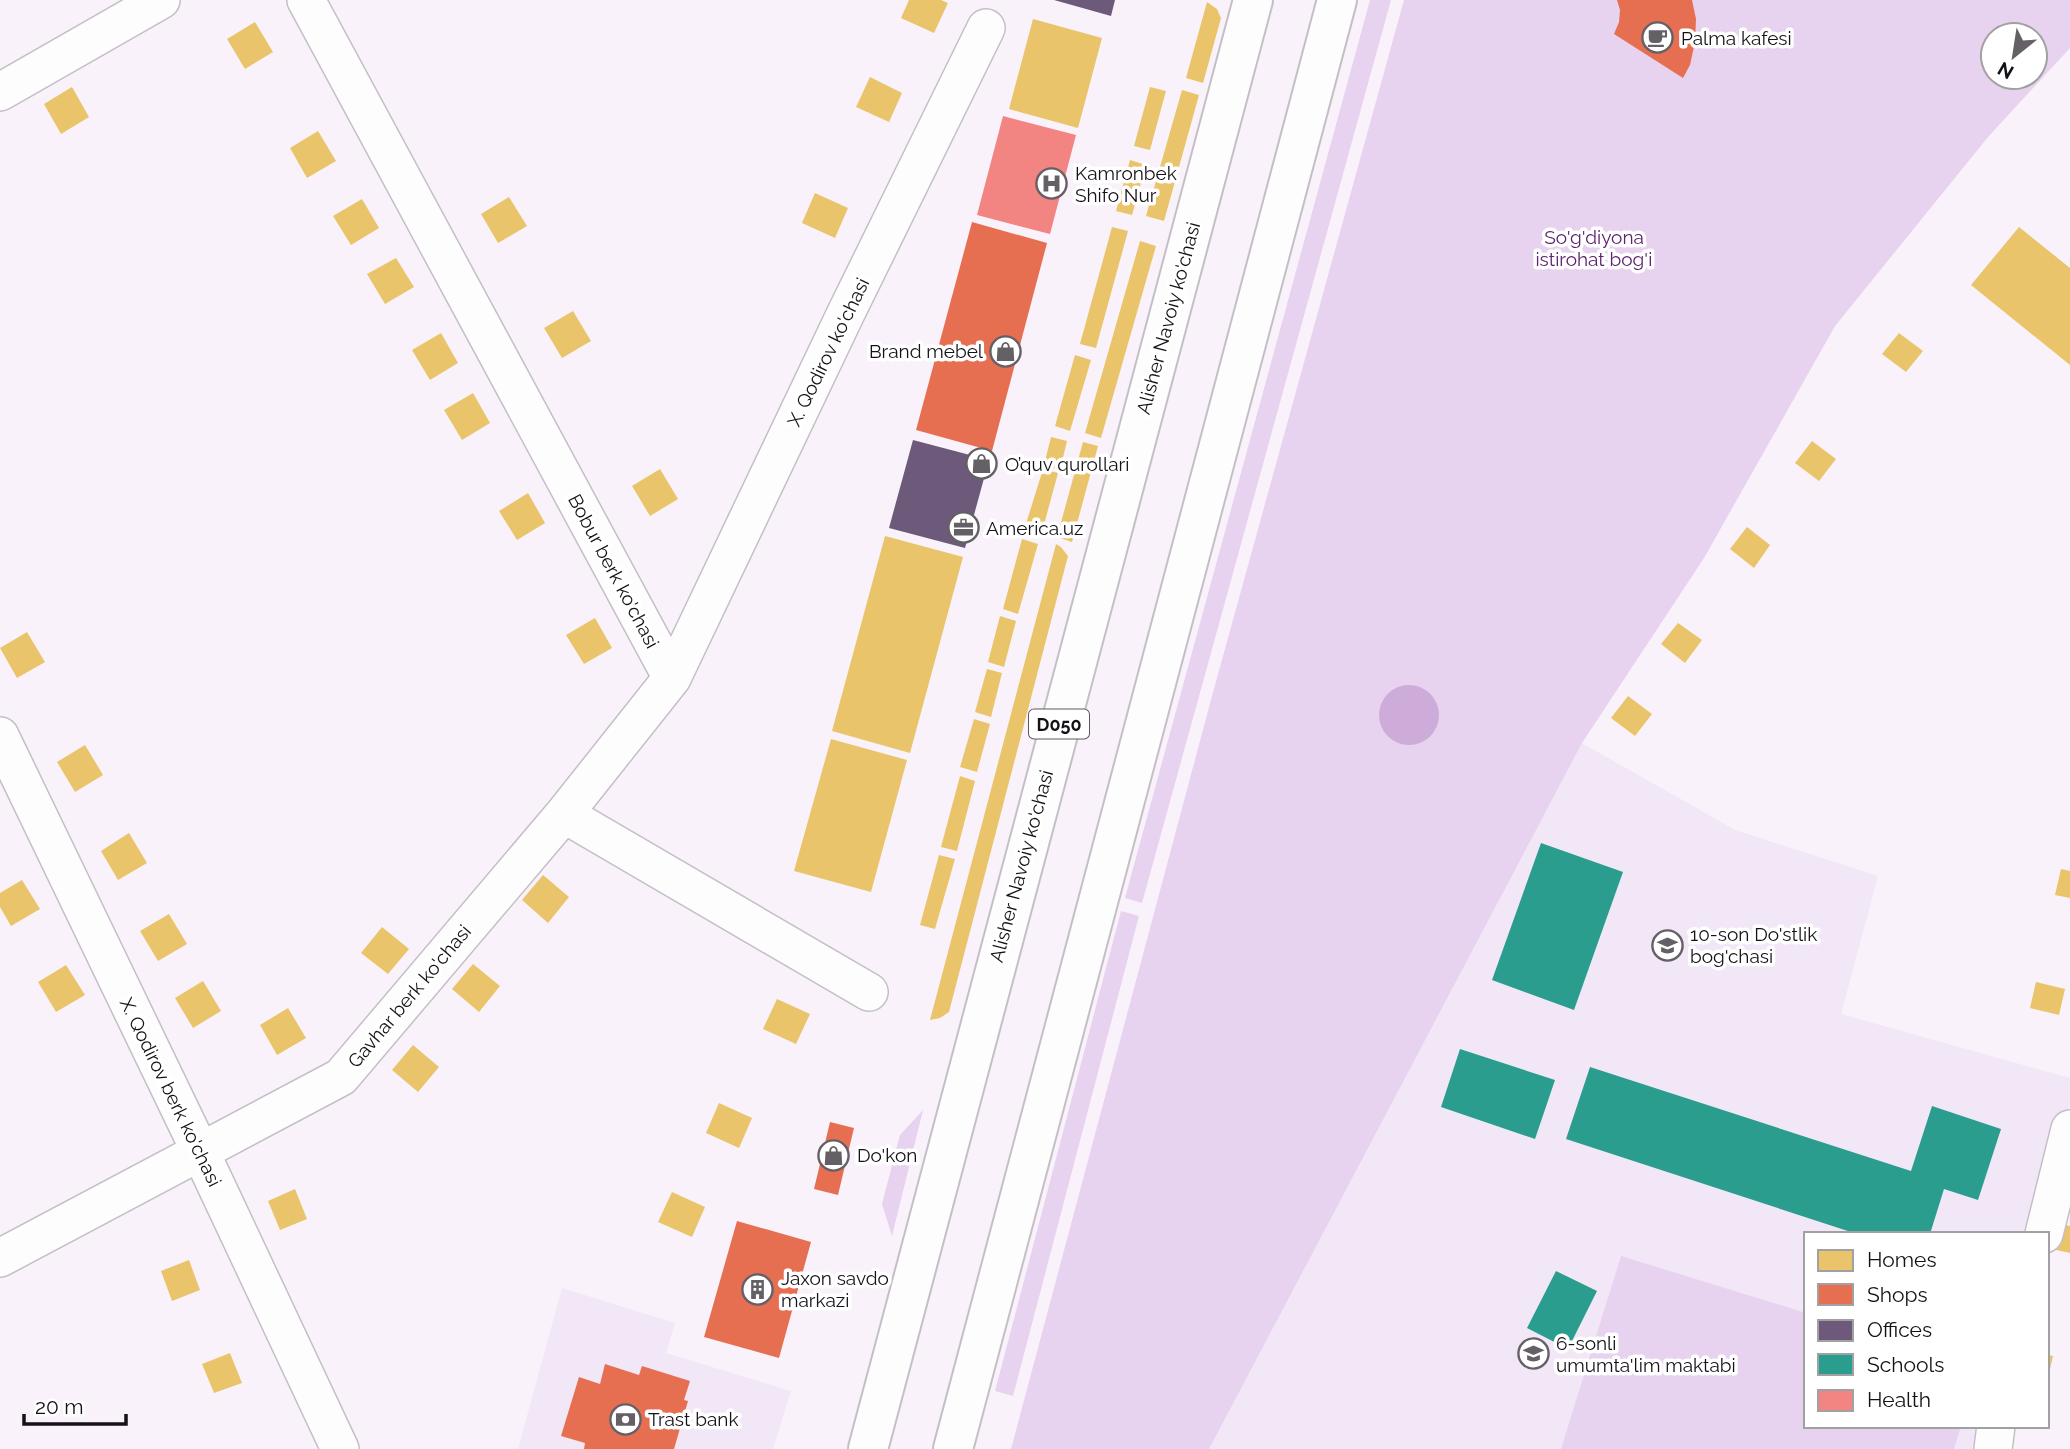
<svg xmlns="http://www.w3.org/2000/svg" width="2070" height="1449" viewBox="0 0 2070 1449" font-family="Raleway,sans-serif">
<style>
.built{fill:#f2e7f6}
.green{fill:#e7d2ef;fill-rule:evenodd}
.water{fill:#ceacd9}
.homes{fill:#e9c46a}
.shops{fill:#e76f51}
.offices{fill:#6d597a}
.schools{fill:#2a9d8f}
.health{fill:#f28482}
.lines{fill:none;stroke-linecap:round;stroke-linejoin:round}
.street-casing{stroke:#c4bfc6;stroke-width:40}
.primary-casing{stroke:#c4bfc6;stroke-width:42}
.street{stroke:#fefdfe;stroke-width:37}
.primary{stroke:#fefdfe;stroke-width:38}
.labels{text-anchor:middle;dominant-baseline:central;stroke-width:7;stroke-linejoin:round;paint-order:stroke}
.shield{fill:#fff;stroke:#5b595d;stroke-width:2}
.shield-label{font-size:18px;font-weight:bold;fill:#151217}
.poi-label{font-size:19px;fill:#151217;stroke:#fff;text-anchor:start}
.park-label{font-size:19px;fill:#5b246d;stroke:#fff}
.street-label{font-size:19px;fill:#151217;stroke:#fff}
</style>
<rect width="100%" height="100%" fill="#f9f2fa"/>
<!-- built -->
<path class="built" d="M1582,743l153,87 143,46 -37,138 229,64v26l-33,130h-231v192h177l-7,23h-767l196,-375z
M562,1288l113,35 -9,30 125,38 -18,58h-255z"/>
<!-- green -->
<path class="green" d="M1370,0h21l-249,903 -17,-5z
M1404,0h666v48l-82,89 -153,189 -131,232 -122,185 -373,706h-198l201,-753zM1993,35h42v42h-42z
M1121,911l18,5 -126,480 -18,-5z
M923,1110l-31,126 -10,-32 18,-69z
M1621,1256l185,57v113h155l-7,23h-393z"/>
<!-- water -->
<path class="water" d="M1379 715a30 30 0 1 1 60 0a30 30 0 1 1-60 0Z"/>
<!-- homes -->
<path class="homes" d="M909,0h32l7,3 -14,30 -33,-15z
M1207,2l10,7 4,9 -18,65 -17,-5z
M1033,19l69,19 -24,90 -69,-19z
M255,22l18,30 -28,17 -18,-30z
M870,77l32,16 -13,29 -33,-15z
M72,87l17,30 -28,17 -17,-30z
M1150,87l16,4 -16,59 -16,-4z
M1182,90l17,5 -35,126 -18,-5z
M318,131l18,30 -29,17 -17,-30z
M1130,160l16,5 -14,50 -16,-4z
M815,193l33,15 -13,30 -33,-15z
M509,197l18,29 -29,17 -17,-29z
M362,199l17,29 -28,17 -18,-29z
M1112,227l16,4 -32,117 -16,-4z
M2019,227l51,41v97l-99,-80z
M1140,241l16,5 -55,192 -16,-5z
M396,258l18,29 -29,17 -18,-30z
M573,311l18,30 -29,17 -18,-30z
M441,333l17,30 -28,17 -18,-30z
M1899,333l24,18 -17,21 -24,-18z
M1075,355l16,5 -21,71 -15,-5z
M473,393l17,30 -28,17 -18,-30z
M1051,437l16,4 -7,29 -16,-5z
M1812,441l24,18 -17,22 -24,-18z
M1083,442l15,4 -26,96 -15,-5z
M660,469l18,30 -28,17 -18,-30z
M1043,469l15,4 -16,59 -17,-5z
M528,493l17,30 -28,17 -18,-29z
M1747,527l23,18 -16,23 -24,-19z
M885,536l78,21 -53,196 -78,-22z
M1022,539l16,5 -20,70 -15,-5z
M1056,544l5,3 7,9 -119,456 -9,6 -10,2z
M1000,616l16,5 -12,46 -16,-5z
M595,618l17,30 -28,16 -18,-29z
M1678,623l24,17 -17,23 -24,-19z
M27,632l18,30 -28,16 -17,-30z
M987,669l15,4 -11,44 -16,-5z
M1628,696l24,18 -17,22 -24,-18z
M974,719l16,5 -13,48 -17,-5z
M831,739l76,21 -36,132 -77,-21z
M85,745l18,30 -28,17 -18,-30z
M960,776l15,5 -18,70 -16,-4z
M129,833l18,30 -29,17 -17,-29z
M939,855l16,4 -20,70 -15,-4z
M2061,869l9,2v27l-15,-3z
M543,875l26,22 -21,26 -26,-23z
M22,880l18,29 -29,17 -11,-19v-14z
M169,914l18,30 -29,17 -18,-30z
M382,927l27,22 -21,25 -27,-21z
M473,964l27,22 -21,26 -27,-23z
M66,965l19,30 -29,17 -18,-30z
M203,981l18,30 -28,17 -18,-30z
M2036,982l29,7 -6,26 -29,-7z
M777,999l33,15 -14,30 -33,-15z
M288,1008l18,30 -29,17 -17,-30z
M413,1045l26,22 -21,25 -26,-22z
M719,1103l33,15 -13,30 -33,-15z
M295,1189l12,30 -27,11 -12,-29z
M672,1192l33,15 -13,30 -34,-15z
M2058,1223l12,3v27l-18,-4z
M189,1260l11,30 -28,11 -11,-30z
M230,1353l12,30 -28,10 -12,-29z
M2047,1355l6,1 -5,22 -1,-1z"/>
<!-- shops -->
<path class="shops" d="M1617,0h75l4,19 -1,23 -5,23 -7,13 -69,-44 5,-12 1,-12z
M972,222l75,21 -55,208 -76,-21z
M830,1122l24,6 -16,67 -24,-6z
M737,1221l74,21 -32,116 -75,-21z
M605,1364l34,11 3,-9 48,15 -6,19 4,1 -14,48h-90l1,-6 -24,-7 18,-59 21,7z"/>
<!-- offices -->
<path class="offices" d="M1054,0h61l-4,16z
M913,440l76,20 -24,88 -76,-20z"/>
<!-- schools -->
<path class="schools" d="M1541,843l82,29 -49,138 -82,-30z
M1460,1049l95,31 -20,59 -94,-32z
M1590,1067l321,104 21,-65 69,23 -23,71 -34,-11 -14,45h-73l-291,-95z
M1556,1271l41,20 -29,58 -41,-21z"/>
<!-- health -->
<path class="health" d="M1003,116l73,19 -26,99 -73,-19z"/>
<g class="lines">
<defs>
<path id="street" d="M306,0l366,678 -108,136 305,178
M0,92l161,-92
M672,678l173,-363 141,-287
M0,736l200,415 140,298
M2044,1234l26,-105
M0,1258l341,-181 223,-263
M1993,1449l3,-23"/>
<path id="primary" d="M868,1449l385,-1449
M953,1449l384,-1449"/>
</defs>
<!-- street casing -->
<use href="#street" class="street-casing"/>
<!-- primary casing -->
<use href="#primary" class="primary-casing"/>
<!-- street -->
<use href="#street" class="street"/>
<!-- primary -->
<use href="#primary" class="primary"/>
</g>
<!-- icons -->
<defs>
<symbol id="cafe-ring" viewBox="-11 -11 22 22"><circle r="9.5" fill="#fff" stroke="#656066" stroke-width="1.5"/><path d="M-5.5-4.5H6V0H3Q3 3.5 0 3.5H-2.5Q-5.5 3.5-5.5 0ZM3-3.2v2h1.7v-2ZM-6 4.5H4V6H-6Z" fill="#656066"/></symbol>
<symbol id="hospital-ring" viewBox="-11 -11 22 22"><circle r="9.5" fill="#fff" stroke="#656066" stroke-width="1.5"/><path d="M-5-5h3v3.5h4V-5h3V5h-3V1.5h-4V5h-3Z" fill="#656066"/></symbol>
<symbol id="shop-ring" viewBox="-11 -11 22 22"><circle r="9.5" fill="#fff" stroke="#656066" stroke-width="1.5"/><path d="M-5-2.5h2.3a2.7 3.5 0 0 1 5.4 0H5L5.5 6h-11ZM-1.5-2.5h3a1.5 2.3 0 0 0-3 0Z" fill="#656066"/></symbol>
<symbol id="office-ring" viewBox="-11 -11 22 22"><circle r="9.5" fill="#fff" stroke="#656066" stroke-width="1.5"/><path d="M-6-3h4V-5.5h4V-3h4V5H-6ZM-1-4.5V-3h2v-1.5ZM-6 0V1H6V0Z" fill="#656066"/></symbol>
<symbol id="school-ring" viewBox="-11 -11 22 22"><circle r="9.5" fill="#fff" stroke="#656066" stroke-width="1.5"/><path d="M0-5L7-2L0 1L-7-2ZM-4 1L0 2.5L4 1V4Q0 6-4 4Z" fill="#656066"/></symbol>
<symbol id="building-ring" viewBox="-11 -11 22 22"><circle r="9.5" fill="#fff" stroke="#656066" stroke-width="1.5"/><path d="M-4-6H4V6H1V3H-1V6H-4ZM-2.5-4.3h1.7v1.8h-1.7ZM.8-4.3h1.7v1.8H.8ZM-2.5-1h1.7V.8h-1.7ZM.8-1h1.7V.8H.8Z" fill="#656066"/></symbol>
<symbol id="bank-ring" viewBox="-11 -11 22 22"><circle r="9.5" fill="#fff" stroke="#656066" stroke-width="1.5"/><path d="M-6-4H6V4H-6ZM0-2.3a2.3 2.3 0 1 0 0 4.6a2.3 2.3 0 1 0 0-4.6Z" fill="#656066"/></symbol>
</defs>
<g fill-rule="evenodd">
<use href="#cafe-ring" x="1640" y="20" width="35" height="35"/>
<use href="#hospital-ring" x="1034" y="166" width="35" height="35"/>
<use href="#shop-ring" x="988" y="334" width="35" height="35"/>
<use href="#shop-ring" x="964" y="446" width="35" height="35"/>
<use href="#office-ring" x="946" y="510" width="35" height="35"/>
<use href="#school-ring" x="1650" y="928" width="35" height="35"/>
<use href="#shop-ring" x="816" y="1138" width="35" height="35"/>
<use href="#building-ring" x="740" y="1272" width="35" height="35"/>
<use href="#school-ring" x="1516" y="1336" width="35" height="35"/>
<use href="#bank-ring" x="608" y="1402" width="35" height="35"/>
</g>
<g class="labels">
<!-- shield labels -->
<rect class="shield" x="1029" y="709.5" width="60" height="29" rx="5"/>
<g class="shield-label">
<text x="1059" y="724">D050</text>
</g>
<!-- poi labels -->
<g class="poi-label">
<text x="1681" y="38">Palma kafesi</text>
<text x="1075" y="173">Kamronbek<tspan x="1075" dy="22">Shifo Nur</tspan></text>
<text x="983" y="351" text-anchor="end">Brand mebel</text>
<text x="1005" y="464">O’quv qurollari</text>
<text x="986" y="528">America.uz</text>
<text x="1690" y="934">10-son Do'stlik<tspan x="1690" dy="22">bog'chasi</tspan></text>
<text x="857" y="1155">Do'kon</text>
<text x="781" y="1278">Jaxon savdo<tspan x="781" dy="22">markazi</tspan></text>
<text x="1556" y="1343">6-sonli<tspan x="1556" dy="22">umumta'lim maktabi</tspan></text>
<text x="648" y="1419">Trast bank</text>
</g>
<!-- park labels -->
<g class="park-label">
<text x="1594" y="237">So'g'diyona<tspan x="1594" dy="22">istirohat bog'i</tspan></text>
</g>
<!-- street labels -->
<g class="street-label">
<text transform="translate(1168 318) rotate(-75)">Alisher Navoiy ko'chasi</text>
<text transform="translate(828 352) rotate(-64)">X. Qodirov ko'chasi</text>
<text transform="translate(614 571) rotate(62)">Bobur berk ko'chasi</text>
<text transform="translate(1021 866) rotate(-75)">Alisher Navoiy ko'chasi</text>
<text transform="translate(409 996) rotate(-50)">Gavhar berk ko'chasi</text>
<text transform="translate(171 1092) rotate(64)">X. Qodirov berk ko'chasi</text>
</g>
</g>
<!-- legend -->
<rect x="1804" y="1232" width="245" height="196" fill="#ffffff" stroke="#a1a0a2" stroke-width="2"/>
<rect x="1818" y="1250" width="35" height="21" fill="#e9c46a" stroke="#a1a0a2" stroke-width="2"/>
<text x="1867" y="1267" font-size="21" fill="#151217">Homes</text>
<rect x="1818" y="1284" width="35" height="21" fill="#e76f51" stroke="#a1a0a2" stroke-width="2"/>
<text x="1867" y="1302" font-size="21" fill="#151217">Shops</text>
<rect x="1818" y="1320" width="35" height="21" fill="#6d597a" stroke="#a1a0a2" stroke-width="2"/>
<text x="1867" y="1337" font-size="21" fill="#151217">Offices</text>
<rect x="1818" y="1354" width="35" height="21" fill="#2a9d8f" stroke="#a1a0a2" stroke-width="2"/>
<text x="1867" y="1372" font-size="21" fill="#151217">Schools</text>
<rect x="1818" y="1390" width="35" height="21" fill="#f28482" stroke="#a1a0a2" stroke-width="2"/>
<text x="1867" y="1407" font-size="21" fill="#151217">Health</text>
<!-- north arrow -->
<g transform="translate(2014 56) rotate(210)"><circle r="33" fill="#ffffff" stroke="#a1a0a2" stroke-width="2"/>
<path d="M0-5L12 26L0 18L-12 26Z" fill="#656066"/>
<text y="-10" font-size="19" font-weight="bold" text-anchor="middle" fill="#151217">N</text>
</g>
<!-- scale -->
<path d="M24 1414v10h102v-10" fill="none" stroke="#151217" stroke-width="3.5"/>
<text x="35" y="1414" font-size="21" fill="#151217" stroke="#ffffff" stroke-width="5" paint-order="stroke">20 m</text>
</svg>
